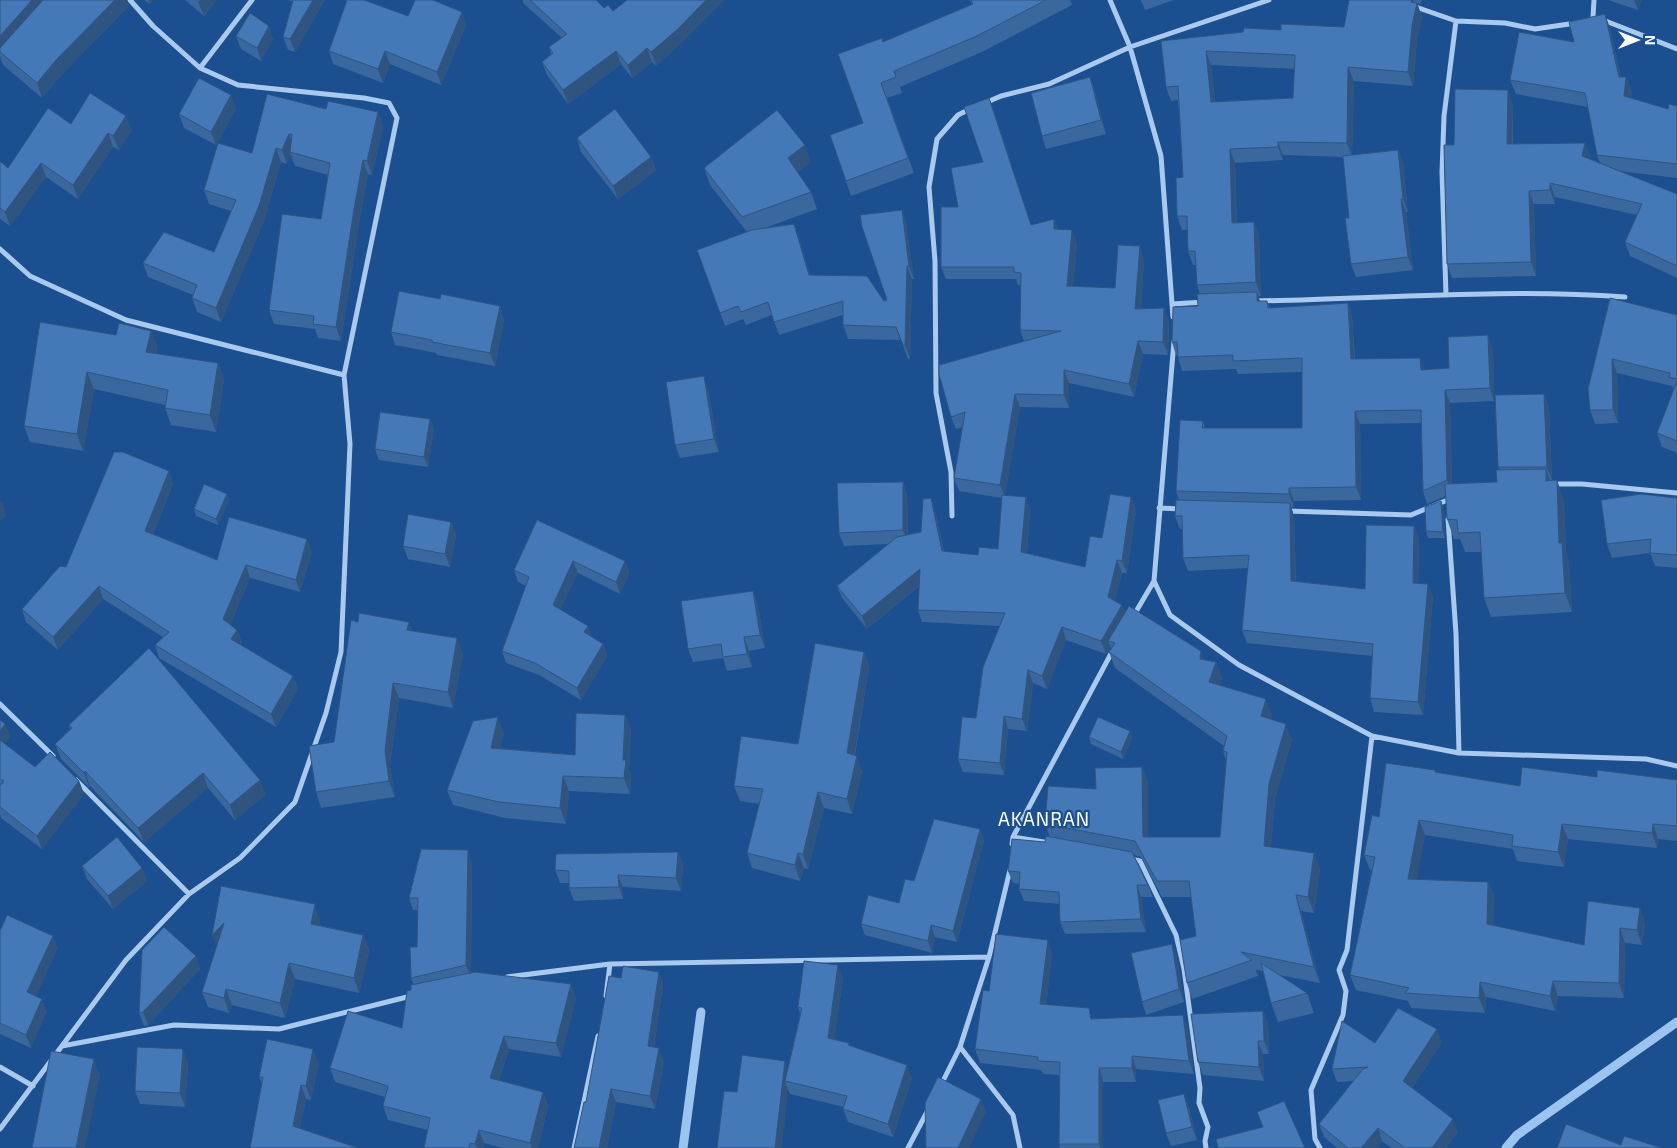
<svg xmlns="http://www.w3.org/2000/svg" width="1677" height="1148" viewBox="0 0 1677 1148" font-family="'Exo 2',sans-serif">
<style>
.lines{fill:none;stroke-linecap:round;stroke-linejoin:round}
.stream{stroke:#9cc4f0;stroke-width:9}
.street{stroke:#a9c9ee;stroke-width:5}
.wall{fill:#3a679d;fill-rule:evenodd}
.shaded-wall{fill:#305480}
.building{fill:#4478b7;stroke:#305480;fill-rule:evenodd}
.labels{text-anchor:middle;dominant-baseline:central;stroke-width:4.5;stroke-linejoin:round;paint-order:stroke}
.quarter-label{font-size:19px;letter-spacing:1px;fill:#fff;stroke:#1b4f8f}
</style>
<rect width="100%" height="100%" fill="#1b4f8f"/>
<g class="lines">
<!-- stream -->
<path class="stream" d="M683,1148l18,-136
M1506,1148l11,-13 160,-113"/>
<!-- street -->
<path class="street" d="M1110,0l20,47 31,109 12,161
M1413,6l43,15 49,2 30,6 41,-6
M1593,17l1,-17
M1603,20l74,29
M200,68l52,-68
M985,103l16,-7 48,-12 81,-37 139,-47
M0,249l30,27 96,44 218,55
M1446,295l-4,-123 2,-56 12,-95
M1253,301c124,-2 248,-13 372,-4
M1172,304l33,-2
M1174,341l-20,240 16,34 69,50 133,71 87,17 187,6 31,7
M1552,484h30l95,9
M1159,508l22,1
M1287,511l124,4 39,-16
M952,516l-1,-44 -15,-79 -1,-132 -6,-74 8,-48 21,-24 12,-6
M1448,519l8,115 3,119
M1134,615l20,-34
M0,704l53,52
M76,780l113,114
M1013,837l31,5
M1012,844l1,-7 100,-187
M1131,859l9,2 36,74 8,34 16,119 -1,15 9,24 -3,14 1,7
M507,977l103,-13 379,-7
M606,996l4,-32
M62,1046l112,-21 105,4 132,-33
M960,1047l53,68 7,33
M0,1067l33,19
M941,1085l19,-38 29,-90 21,-87
M0,1129l126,-169 63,-66 51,-36 55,-56 31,-89 15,-61 9,-208 -6,-69 53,-257 -8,-15 -25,-5 -126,-13 -38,-17 -47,-42 -23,-26
M574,1148l24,-112
M908,1148l20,-38
M1320,1148l-5,-9 -4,-49 32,-75 3,-24 -7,-21 8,-20 25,-214"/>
</g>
<!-- wall -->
<path class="wall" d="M0,0l129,6 -68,69 -19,23 -39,-33 -3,-9z
M144,0h9l-3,4z
M185,0h32l-13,16z
M288,0h37l-30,52 -7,-2 -5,-13 10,-35z
M523,0h73l8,8 9,3 14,-11h97l-42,42 -26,24 -4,-4 -20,16 -11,-14 -53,40 -21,-29 -5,-13 9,-8 -2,-7 13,-9 -39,-35z
M970,0h100l2,5 -90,47 -82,35 2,6 -15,5 27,75 -63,23 -21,-61 33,-12 20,-81 89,-37z
M1141,0h33l-29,10z
M1349,0h73l-2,4 -7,-2 4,1 5,14 -5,23 -4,46 -59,-5 -2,74 46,-5 5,13 5,49h-2l7,58 -57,7 -5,-13 -2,-46 -6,-61 -60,-2v5l-48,3 2,60 17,-1 5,14 2,60h-3l2,5h7l3,7 78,-5 4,13 3,43 69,11 25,-2 44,-20 1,53 -44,2 2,81 45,-2 2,-12 -1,-3 46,-73 5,13 3,73h-3l15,20 2,52 3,10 3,50 -81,5 -7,-19 -3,-46h-16l-5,-13h-6l-7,-20 -1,-23 -19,8 -4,-13 -2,-68 -61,1 1,76 -67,1v6h-3l3,9 2,65 69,8 49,-63 5,13 -1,45 15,13 -10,118 -49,-3 -4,-14 2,-42 -125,-13 -5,-13 6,-62 -60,3 -5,-13 -1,-29h-2l-5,-13 4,-16 -3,-9 27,-70 2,7h97v-56l-64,2 -2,-5 -54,2 -4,-14 -1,-2h-1l-4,-13 26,-36 2,-12 -3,-9 -1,-20h-3l-5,-14v-21h-6l-5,-14 6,-39 -5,-77 -7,1 -5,-14 -5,-46 82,-9 101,-5zM1211,65l84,4 -2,29 -78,4z
M1608,0h33l-3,10z
M408,16l58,9 -25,60 -51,-21 -7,19 -50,-19 -4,-13z
M1610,28l11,49h5l6,15 -1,6 37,11 9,-3v72l-58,-7 58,23v84l-47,-22 -5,-14 12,-27 -82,-18v7h-21l2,72 -84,2 -5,-14 7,-119 59,-41v40l72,-1 5,13v3l10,4 -3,-8 -9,-48 -72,-13 -6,-14 64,-38z
M236,36l37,3 -12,22 -20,-12z
M1090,77l5,14 11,43 -60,15 -4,-13z
M236,109l-20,36 -32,-17 -5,-14z
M326,109l52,3 5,14 -11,49 -4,-1 -9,49 -18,118 -23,-3 -3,-9 -41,-5 -5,-14 52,-91 7,-44 -33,-9 -4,-11 -4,9 -6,-2 -17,59 -43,101 -24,-10 -5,-14 1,-3 -45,-18 -5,-14 71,-11 17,-41 -22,-7 -5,-14 48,-37z
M994,111l37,114 23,-6 4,10 19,14 -4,43 42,2 29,-29 -3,50 28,12 -1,34 -25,-1 -9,43 -65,-14v25l-49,-1 -15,88 25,15 -3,43 58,14 17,-29 29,-41 5,13 -9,63h-5l-7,28 7,4 3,7 79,48 12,2 6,16 -2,7 52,30 -2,4 22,21 -17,59 -4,48 43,6 6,16 -6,44 -13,-2 19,72 -41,-8 28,18 7,20 -36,9 -7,-19 -8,-32 -7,-1 2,6 -66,23 -5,-16 9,-47 -5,-39h-29l-21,-40 -7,-2 14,30 5,12h-12l5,35 -81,2 -5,-12v-18l-36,-3 -5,-12 1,-5 -7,-1 -5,-12 37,-29 5,-5 -5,-13 51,-35 46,-22 6,16v54h72l6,-77 -3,-9 1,-5 -109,-78 -6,-16 2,-4 -1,-2 -4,8 -40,-14 -19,49 -14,-6 -6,48 -19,-2 -4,46 -41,-3 -5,-13 18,-41 24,-92 -78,-4 -4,-12 1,-24 -52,43 -25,-31 -5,-12 51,-42 -44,2 -5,-13 64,-51 4,13 1,39 13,-2 10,-34 4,13 9,40 34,4 20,-6 4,-51 -43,-7 -5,-13 9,-51 -7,2 -5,-12 73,-76 -4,-11 1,-45h-3l-2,-6h-70l-5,-12 17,-60 25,-45z
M71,124l61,6 -13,20 -6,-3 -35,52 -32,-22 -36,49 -10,-7v-58l8,7z
M577,138l74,19 5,13 -38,29 -37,-47z
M811,162l-14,10 14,20 6,17 -55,20 37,8 11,38 74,26 3,-1 15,-90 4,13 8,56h-2l-2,79 -2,1 -7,-19 -53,-1 -5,-14v-10l-64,20 -7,-20 -26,10 -3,-6 -18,7 -28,-76 50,-18 -37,-47 -6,-17z
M1610,298l67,17v138l-15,-6 -5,-14 17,-43 -2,-4 -55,-13 1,50 -23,1 -5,-14z
M440,299l60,7 4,13 -9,47 -58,-11 -1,-2 -41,-8 -4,-13z
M151,331l6,16 -1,7 62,9 6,17 -8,52 -45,-7 -6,-17v-3l-71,-16 -11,62 -53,-9 -6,-16 92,-91z
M708,389l11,63 -39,6 -5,-13z
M430,419l4,10 -6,38 -49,-7 -4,-11z
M169,471l4,13 -20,50 64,26 95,-8 -12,40 -50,-14 -20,47 7,5 5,13 -2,1 53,32 5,13 -22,38 -117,-69 -4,-13 8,-8 -60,-38 -45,51 -32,-28 -4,-13z
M227,494l2,6 -11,25 -22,-9 -2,-7z
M1677,498v70l-22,-2 -5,-13 -38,5 -5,-14z
M1441,501l2,6 2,31h-17l-2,-7z
M537,520l88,41 4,12 -9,21 -42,-21 -18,37 32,27 11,7 4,12 -26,44 -42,-25 -33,-12 -4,-12 24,-65 -8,-4 -4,-12z
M451,522l5,13 -6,32 -42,-8 -5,-13z
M753,591l5,13 7,44 -16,3 3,16 -25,4 -4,-13 -30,4 -5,-13z
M358,622h51l3,9 51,22 -10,55 -54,-10 -9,68 5,31 -74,11 -5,-16 18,-50z
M864,652l5,15 -14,88 7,16 -10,43 -28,-6 -16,61 -4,-1 -4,13 -48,-13 -5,-15 13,-49 -20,-3 -6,-15 64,-42z
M625,715l6,15 -2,39 2,7 -1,18 -61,-3 -3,33 -61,-6 -52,-13 -6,-15 57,-57 -4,15 75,7z
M0,720l5,4 5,13 -5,7 30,23 44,14 5,13 -42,55 -41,-31 -1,-4z
M69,725l191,55 5,15 -30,25 -27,-32 -64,54 -54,-56 -1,1 -28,-28 -6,-15 15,-15z
M1130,731l2,7 -9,21 -32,-15 -2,-7z
M1435,770l1,3 84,13 77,-9 80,3v61l-19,-2 -1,9 -89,-9 -4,28 -47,-6 -4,-12 -88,-14 -9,44 72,3 6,14 -1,30 91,19 4,-44 57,22 -3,22 -17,-2 -1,55 -66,-2 -3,15 -69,-14 -1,16 -74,-5 -3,-7 -52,-11 -6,-15 22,-104 -2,-1 -6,-15 15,-38z
M980,829l4,11 -27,102 -22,-5 -3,16 -67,-18 -4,-11 38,-21 15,-22z
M678,852l5,12 -2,27 -58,-4v12l-49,2 -5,-13v-5h-9l-5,-13z
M472,863l-1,110 105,25 -15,59 -52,-8 -10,31 44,12 5,14 -10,42h-36l-18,-5 -1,5h-59l4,-18 -40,-10 -5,-14 2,-9 -50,-15 -5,-14 72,-40 9,-38 3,-5 -3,-7 6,-31 1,-37h-5l-4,-12z
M82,866l60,2 5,13 -34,28 -26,-30z
M320,920l-1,5 44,10 6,16 -10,42 -64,-14 -10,39 -53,-13 -3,8 -21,-6 -6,-15z
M0,931l53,5 4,13 -21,47 6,3 4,13 -15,36 -31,-14z
M1172,944l5,14 7,44 -38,13 -4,-13z
M1052,953l-6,52 47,14 95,9 6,46 -58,-5v13h-33v66h-43l-1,-4v-69l-16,-1 -2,-4 -61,-7 -5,-14 14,-58z
M196,956l4,13 -52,56 -4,1 -5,-13z
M843,978l-9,62 15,3 1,2 62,33 -19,59 -45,-15 -5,-13 1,-2 -54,-13 -2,-4 -51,2 51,-24 12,-54 -2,-7z
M663,984l-9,63 10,14 -9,48 -39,-7 -9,46 -21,-46z
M1263,1011l5,13 1,30h-6l1,27 -61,-6 -5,-13z
M1442,1042l-30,46 46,44 -12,16h-54l-10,-7 -5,7h-40l-13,-11 -5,-13 34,-43 -16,1 -5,-13 43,-26z
M188,1063l-3,44 -45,-3 -5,-13z
M319,1063l-8,37 -5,-1 -6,30 -38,-46 -3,-6z
M1189,1107l8,33 -26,6 -5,-13z"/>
<!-- shaded-wall -->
<path class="shaded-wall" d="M32,0h18l-50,52v-16z
M115,0h12l2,6 -68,69 -19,23 -5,-15 19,-23z
M148,0h5l-3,4z
M200,0h17l-13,16 -6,-14z
M313,0h12l-30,52 -5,-13z
M706,0h18l-42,42 -26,24 -5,-14z
M1412,0h1l3,8 1,-5 5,14 -5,23 -4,46 -5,-14z
M1634,0h7l-3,10z
M462,12l4,13 -25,60 -4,-13z
M1605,14l5,14 15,64 -6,-15z
M269,26l4,13 -12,22 -4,-13z
M647,48l5,14 -20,16 -4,-13z
M385,51l5,13 -7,19 -5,-14z
M616,51l5,13 -53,40 -5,-14z
M1206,51l5,14 5,51 -5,-14z
M1348,67l6,14 -2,76 -5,-14z
M1090,77l5,14 11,43 -5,-14z
M1626,77l6,15 -2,19 -6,-15z
M1508,90l5,14 -1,54 -5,-14z
M231,95l5,14 -20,36 -5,-13z
M989,98l5,13 42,127 -5,-13z
M378,112l5,14 -11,49 -5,-14z
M126,116l6,14 -13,20 -6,-14z
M108,133l5,14 -35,52 -5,-14z
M289,134l5,14 -4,4 1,3 -4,9 -5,-14z
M1278,142l5,13v5l-5,-13z
M1585,143l5,13 -3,14 -5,-14z
M805,145l6,17 -17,13 -6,-17z
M276,148l5,14 -17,59 -43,101 -5,-14z
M1230,149l5,14 2,74 -5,-14z
M1398,150l5,13 5,49 -5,-13z
M651,157l5,13 -38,29 -5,-13z
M363,160l5,14 -9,49 -18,118 -5,-14 18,-118z
M41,163l5,14 -36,49 -5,-14z
M1550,183l5,14v7l-5,-14z
M1529,191l5,13 2,72 -5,-14z
M1401,199l5,13 7,58 -5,-13z
M902,210l4,13 8,56 -5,-13z
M1054,219l5,12 -5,-2z
M1254,222l5,14 2,60 -5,-14z
M794,224l5,13 15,51 -5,-13z
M1072,230l5,13 -5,56 -5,-13z
M1140,246l4,13 -4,63 -5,-13z
M907,266l5,13 -2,79 -5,-13z
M1257,292l4,13 -4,-4z
M1348,303l4,13 3,56 -4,-13z
M500,306l4,13 -9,47 -5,-13z
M1164,308l5,13 -1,34 -5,-13z
M151,331l6,16 -5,22 -6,-17z
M1488,335l5,13 1,53 -4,-13z
M1138,341l5,13 -9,43 -5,-13z
M1420,358l5,13 -4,-1z
M1612,359l5,14 1,50 -5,-13z
M218,363l6,17 -8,52 -6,-17z
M1064,370l5,13v25l-5,-13z
M87,372l7,17 -11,62 -6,-17z
M704,376l4,13 11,63 -5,-13z
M1445,390l5,13 2,90 -5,-13z
M1015,394l5,13 -15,91 -5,-13z
M1544,394l5,13 3,73 -5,-13z
M1355,411l5,13 1,76 -5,-13z
M430,419l4,10 -6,38 -4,-10z
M1546,469l7,20 -7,-8z
M169,471l4,13 -24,59 -4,-12z
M1557,480l7,20 2,52 3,10 3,50 -7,-19 -6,-50z
M903,482l4,13 1,48 -5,-13z
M1289,488l5,13v6l-5,-13z
M227,494l2,6 -11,25 -2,-6z
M1026,497l4,13 -4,54 -5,-12z
M1131,497l5,13 -9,63 -5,-12z
M931,498l4,13 11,52 -4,-12z
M2,501l4,14 -6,6v-18z
M1441,501l2,6 2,31 -2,-6z
M1290,503l4,13 2,78 -5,-13z
M451,522l5,13 -6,32 -5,-13z
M1414,526l5,13 -1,57 -5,-13z
M307,539l5,13 -12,40 -4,-12z
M1117,560l5,13 -9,36 -5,-12z
M573,561l5,12 -21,44 -4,-12z
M625,561l4,12 -9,21 -4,-12z
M246,565l4,13 -23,54 -4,-13z
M920,569l4,12 -57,48 -5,-13z
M1428,584l5,13 -10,118 -5,-13z
M99,586l4,13 -45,51 -5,-13z
M753,591l5,13 7,44 -5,-13z
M1122,605l5,13 -19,23 2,5 -4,8 -5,-13z
M409,622l5,15 -7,-7z
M588,626l5,12 -9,-6z
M1062,627l4,13 -19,49 -5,-13z
M237,630l5,13 -7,8 -4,-12z
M744,637l5,14 3,16 -5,-13z
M457,638l6,15 -10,55 -5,-16z
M603,644l4,12 -26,44 -4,-12z
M1201,651l6,16 -7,-8z
M864,652l5,15 -17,102 -5,-16z
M1216,662l6,16 -7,20 -6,-16z
M1028,670l5,13 -6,48 -5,-12z
M293,676l5,13 -22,38 -5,-13z
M393,683l6,15 -9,68 5,31 -6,-16 -4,-30z
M1266,699l6,16 -5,17 -6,-16z
M625,715l6,15 -2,39 2,7 -1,18 -6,-16 -1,-18z
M1004,716l4,13 -4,46 -4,-12z
M498,717l6,16 -7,30 -6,-15z
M5,724l5,13 -9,14 -1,-3v-17z
M1286,724l6,16 -17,59 -5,63 -6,-16 5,-62z
M1130,731l2,7 -9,21 -2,-7z
M857,756l5,15 -10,43 -5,-15z
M1142,767l6,16v70l-5,-16z
M85,771l5,15 -1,1 -5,-14z
M203,773l5,15 -64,54 -6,-14z
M563,776l6,15 -3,33 -6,-16z
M260,780l5,15 -30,25 -5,-15z
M79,781l5,13 -42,55 -5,-13z
M818,792l6,16 -16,61 -5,-15z
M1419,820l6,15 -11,59 -6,-15z
M1562,824l6,15 -4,28 -6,-15z
M1653,824l5,15 -1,9 -5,-15z
M980,829l4,11 -27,102 -4,-11z
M468,850l4,13 -1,115 -5,-13z
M678,852l5,12 -2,27 -5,-13z
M798,853l6,15 -4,13 -5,-16z
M1314,853l6,16 -6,44 -6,-16z
M142,868l5,13 -34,28 -5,-13z
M618,875l5,12v12l-4,-12z
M1488,882l6,14 -2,43 -5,-15z
M1137,885l4,12 5,35 -5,-13z
M1296,895l5,16 19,72 -6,-16z
M315,904l5,16 -3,19 -6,-15z
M1640,908l5,15 -3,22 -5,-15z
M224,923l-6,28 -6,-16z
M931,925l4,12 -3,16 -4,-12z
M1620,928l5,15 -1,55 -5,-15z
M363,935l6,16 -10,42 -5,-15z
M53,936l4,13 -25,57 -5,-14z
M1048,940l4,13 -7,65 -5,-14z
M1172,944l5,14 7,44 -5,-13z
M196,956l4,13 -52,56 -5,-13z
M289,963l6,16 -10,39 -5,-15z
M838,965l5,13 -10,73 -5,-13z
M659,972l4,12 -11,75 -4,-13z
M1553,981l5,15 -3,15 -5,-15z
M1480,982l6,15 -1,16 -6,-15z
M571,984l5,14 -15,59 -5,-14z
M226,989l6,16 -3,8 -5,-15z
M42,999l4,13 -15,36 -5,-13z
M1263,1011l5,13 1,30 -5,-13z
M1183,1015l5,13 6,46 -5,-13z
M1437,1029l5,13 -34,52 -5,-13z
M504,1036l5,13 -14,43 -5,-14z
M1258,1041l5,13 1,27 -5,-14z
M659,1048l5,13 -9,48 -5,-13z
M183,1049l5,14 -3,44 -5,-14z
M313,1049l6,14 -8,37 -5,-14z
M1132,1056l4,13v13l-4,-14z
M94,1059l6,17 -15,72h-9z
M785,1061l5,13 -5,7 3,9 -6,58h-7z
M907,1065l5,13 -19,59 -5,-13z
M1099,1068l4,14v66h-3l-1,-4z
M301,1085l5,14 -8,41 -5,-14z
M611,1089l5,13 -9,46h-8z
M543,1092l5,14 -10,42h-6l-2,-5z
M1184,1094l5,13 8,33 -5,-13z
M981,1099l5,13 -17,36h-11z
M1453,1119l5,13 -12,16h-14z
M1378,1128l4,13 -5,7h-16z
M479,1130l5,13 -1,5h-6l-2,-4z"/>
<!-- building -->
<path class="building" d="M0,0h32l-32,36z
M43,0h72l-59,60 -19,23 -37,-31v-4z
M293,0h20l-23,39 -7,-2z
M347,0h17l44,16 7,-16h18l29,12 -25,60 -52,-21 -7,18 -49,-18z
M530,0h66l8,8 4,-3 5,6 14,-11h79l-28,29 -27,23 -4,-4 -19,17 -12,-14 -53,39 -21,-28 11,-9 -4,-6 18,-13z
M971,0h75l-69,36 -83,35 2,6 -15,6 27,75 -62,23 -16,-46 33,-12 -25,-69 44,-16 1,4 90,-38z
M1349,0h63l-1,2 6,1 -5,23 -4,46 -60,-5 -1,76 -69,-1v5l-48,2 2,74 22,-1 2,60 -59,3 -2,-34h-7l-1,-35h-10l-1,-38 7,-1 -5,-91 -12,1 -5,-46 82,-9 1,-4 37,2v-6l63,3zM1206,51l89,4 -2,43 -82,4z
M250,13l19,13 -12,22 -21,-12z
M1605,14l14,63h7l-2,19 44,13 1,-5 8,2v58l-80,-9 -12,-62 -75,-13 9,-48 55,10 -5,-20z
M1090,77l11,43 -59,16 -11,-43z
M199,78l32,17 -20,37 -32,-18z
M1455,89l53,1 -1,54 78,-1 -3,13 95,38v72l-52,-24 17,-38 -92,-21v7l-21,1 2,71 -84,2 -3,-119h10z
M90,93l36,23 -13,20 -5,-3 -35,52 -32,-22 -36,49 -5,-4v-47l8,7 40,-60 23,16z
M267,94l59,15 2,-8 50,11 -11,49 -4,-1 -9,49 -18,118 -23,-3 1,-8 -45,-6 13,-96 39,5 9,-56 -40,-11 2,-18h-3l-7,16 -6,-2 -17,58 -43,102 -24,-10 5,-13 -54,-22 21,-31 50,20 22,-52 -32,-10 14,-47 34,10z
M989,98l42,127 23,-6v10l18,1 -5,56 48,2 3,-43 22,1 -5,63 29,-1 -1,34 -25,-1 -9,43 -65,-14v25l-49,-1 -15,91 -46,-7 11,-66 -14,5 -12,-43v-9l122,-34 -41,-1 1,-57 -7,-1v-5h-73v-60h17l-7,-39 32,-6 -19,-55z
M615,109l36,48 -38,29 -36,-48z
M777,110l28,35 -17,13 23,34 -69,25 -38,-49z
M1398,150l5,49h-2l7,58 -57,7 -6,-46h4l-6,-62z
M902,210l7,56h-2l-2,79h-2l-7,-18 -53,-2v-24l-69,21 -6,-20 -27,10 -3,-6 -18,7 -23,-63 55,-20 42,-6 15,51 58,1 17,25 3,-1 -25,-73 -2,-12z
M399,291l41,8 1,-5 59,12 -10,47 -58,-11v-2l-41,-8z
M1257,292v9h10l1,7 80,-5 3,56 69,-1 1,12 28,-2 -1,-31 40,-2 2,53 -45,2 2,90 -24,11 -2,-81 -66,1 1,76 -67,1v6l-113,-3 4,-71 23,1 -1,7h100v-70l-69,3v-6l-55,2 -1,-15h-5l1,-35 25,-1 -1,-12z
M1610,298l67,17v64l-8,-2 1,-4 -58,-14 1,51h-23l-2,-21z
M40,322l76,13 3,-12 32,8 -5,21 72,11 -8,52 -45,-7 3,-18 -81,-18 -10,62 -53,-8z
M704,376l10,63 -39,6 -9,-63z
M1677,381v60l-20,-8z
M1544,394l3,73h-49l-3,-72z
M380,412l50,7 -6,38 -49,-8z
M114,452h9l46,19 -24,60 72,29 12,-43 78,22 -11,41 -50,-15 -23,54 14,11 -6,9 62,37 -22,38 -116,-69 14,-13 -70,-46 -46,51 -31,-28 38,-43 6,1z
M1546,469v12l11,-1 2,63h3l3,50 -81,5 -4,-66 -22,1 -1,-13 -10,-1 -2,-35 52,-2 -1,-12z
M903,482v48l-64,3 -2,-50z
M204,484l23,10 -11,25 -22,-10z
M1110,494l21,3 -9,64 -5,-1 -9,37 14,8 -21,36 -39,-14 -20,49 -14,-6 -6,49 -18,-3 -4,47 -42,-4 4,-42 14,1 7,-51 22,-54 -87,-3 2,-41 -58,47 -25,-30 60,-49 24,-5 2,-33 8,-1 11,53 36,4 1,-8 19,2 4,-54 24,2 -5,55 64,15 5,-31 12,2z
M1641,494l36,4v57l-27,-2 1,-14 -44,5 -6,-44z
M1176,500l114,3 1,78 74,8 1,-64 48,1 -1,57 15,1 -10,118 -48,-4 3,-54 -131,-14 7,-75 -66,3 -1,-42h-7z
M1441,501l2,31 -17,-1 -1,-24z
M408,514l43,8 -6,32 -42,-8z
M537,520l88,41 -9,21 -43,-21 -20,44 35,21 -4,6 19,12 -26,44 -42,-25 -33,-12 27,-74 -15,-7z
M753,591l7,44 -16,2 3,17 -24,3 -2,-13 -33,5 -7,-48z
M1129,606l72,45 -1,8 16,3 -7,20 57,17 -5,17 25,8 -17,60 -5,62 50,7 -6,44 -12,-2 18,72 -73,-15 11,8 -65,23 -7,-43 16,-4 -7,-55h-32l-22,-40 -90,-17 3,-38 48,3 -1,-21 47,-1 1,70h77l7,-85 -4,-1 4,-15 -118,-84 6,-9 -7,-2z
M359,613l50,9 -2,8 50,8 -9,54 -55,-9 -8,68 4,30 -73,11 -7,-46 25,-4 17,-122 7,2z
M815,643l49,9 -17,101 10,3 -10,43 -29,-7 -15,62 -5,-1 -3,12 -48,-12 16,-64 -29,-3 7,-50 57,8z
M149,648l111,132 -30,25 -27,-32 -65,55 -53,-57 -1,2 -29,-29 17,-16 -3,-3z
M576,713l49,2 -2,45h3l-2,18 -61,-2 -3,32 -61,-6 -52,-12 26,-69 25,-4 -7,31 84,7z
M1098,717l32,14 -9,21 -32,-15z
M0,720l5,4 -5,7z
M0,740l35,27 15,-15 29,29 -42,55 -37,-29v-21l4,-5 -4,-2z
M1386,763l49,7v2l85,14 2,-19 75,10v-7l80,10v46l-24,-2 -1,9 -90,-9 -4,28 -46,-6 1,-11 -94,-15 -11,59 80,3 -1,42 97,21 4,-44 52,7 -3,22 -17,-2 -1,55 -66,-2 -3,15 -70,-14 -1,16 -74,-5 4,-5 -59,-13 25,-118 -11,-2 8,-40 7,2z
M934,819l46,10 -27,102 -22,-6 -3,16 -67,-17 7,-29 31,8 6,-24 9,2z
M1046,836l86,16 16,33h-11l4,34 -81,3 -1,-30 -40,-3 1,-17 -12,-1 4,-32 33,3z
M117,837l25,31 -34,28 -26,-30z
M421,849l47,1 -2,115 -55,13 -1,-31h7l1,-49h-9z
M678,852l-2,26 -58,-3 1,12 -50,1v-17l-14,-1 1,-16z
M221,886l94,18 -4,20 52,11 -9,43 -65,-15 -9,40 -54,-14 -2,9 -22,-6 22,-69 -12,12z
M7,915l46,21 -26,56 15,7 -16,36 -26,-12v-92z
M164,927l32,29 -53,56 -4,1 3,-63z
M996,934l52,6 -8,64 49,4 2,11 92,-4 6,46 -57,-5v12h-33v76h-40l1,-82 -22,-1v-4l-63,-8 8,-59 6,1z
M1172,944l7,45 -37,13 -11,-49z
M804,961l34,4 -10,73 21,5 -1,2 59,20 -19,59 -45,-15 4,-13 -62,-15 17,-73 -4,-1z
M1261,963l46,30 -36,10z
M623,966l36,6 -11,74 11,2 -9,48 -39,-7 -12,59h-25l10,-46h2l23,-126 12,2z
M475,972l96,12 -15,59 -52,-7 -14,42 53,14 -13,51 -51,-13 -4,14 -5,-1 -1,5h-45l6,-30 -47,-12 5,-20 -58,-18 18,-57 54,17 5,-37 4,-1v-5z
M1398,1008l39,21 -34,52 50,38 -21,29h-27l-27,-20 -17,20h-13l-29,-24 44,-55 5,-2 -36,2 10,-48 33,22z
M1263,1011l1,30h-6l1,26 -61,-5 -7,-48z
M267,1039l46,10 -7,37 -5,-1 -8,41 65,22h-108l13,-71h-4z
M137,1047l46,2 -3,44 -45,-2z
M51,1051l43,8 -18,89h-44z
M742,1055l43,6 -10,87h-58l7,-57 13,1z
M938,1077l43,22 -23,49h-32l-1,-45z
M1184,1094l8,33 -26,6 -8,-33z
M1284,1101l21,47h-87l-2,-9 47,-12 -6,-15z
M1566,1124l55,21 3,-9 38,12h-105z"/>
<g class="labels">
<!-- quarter labels -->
<g class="quarter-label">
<text x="1044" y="818">AKANRAN</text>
</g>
</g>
<!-- north arrow -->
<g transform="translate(1637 40) rotate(90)" stroke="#1b4f8f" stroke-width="4" paint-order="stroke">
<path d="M0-4L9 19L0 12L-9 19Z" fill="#ffffff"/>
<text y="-8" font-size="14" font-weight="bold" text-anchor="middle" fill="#ffffff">N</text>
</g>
</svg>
